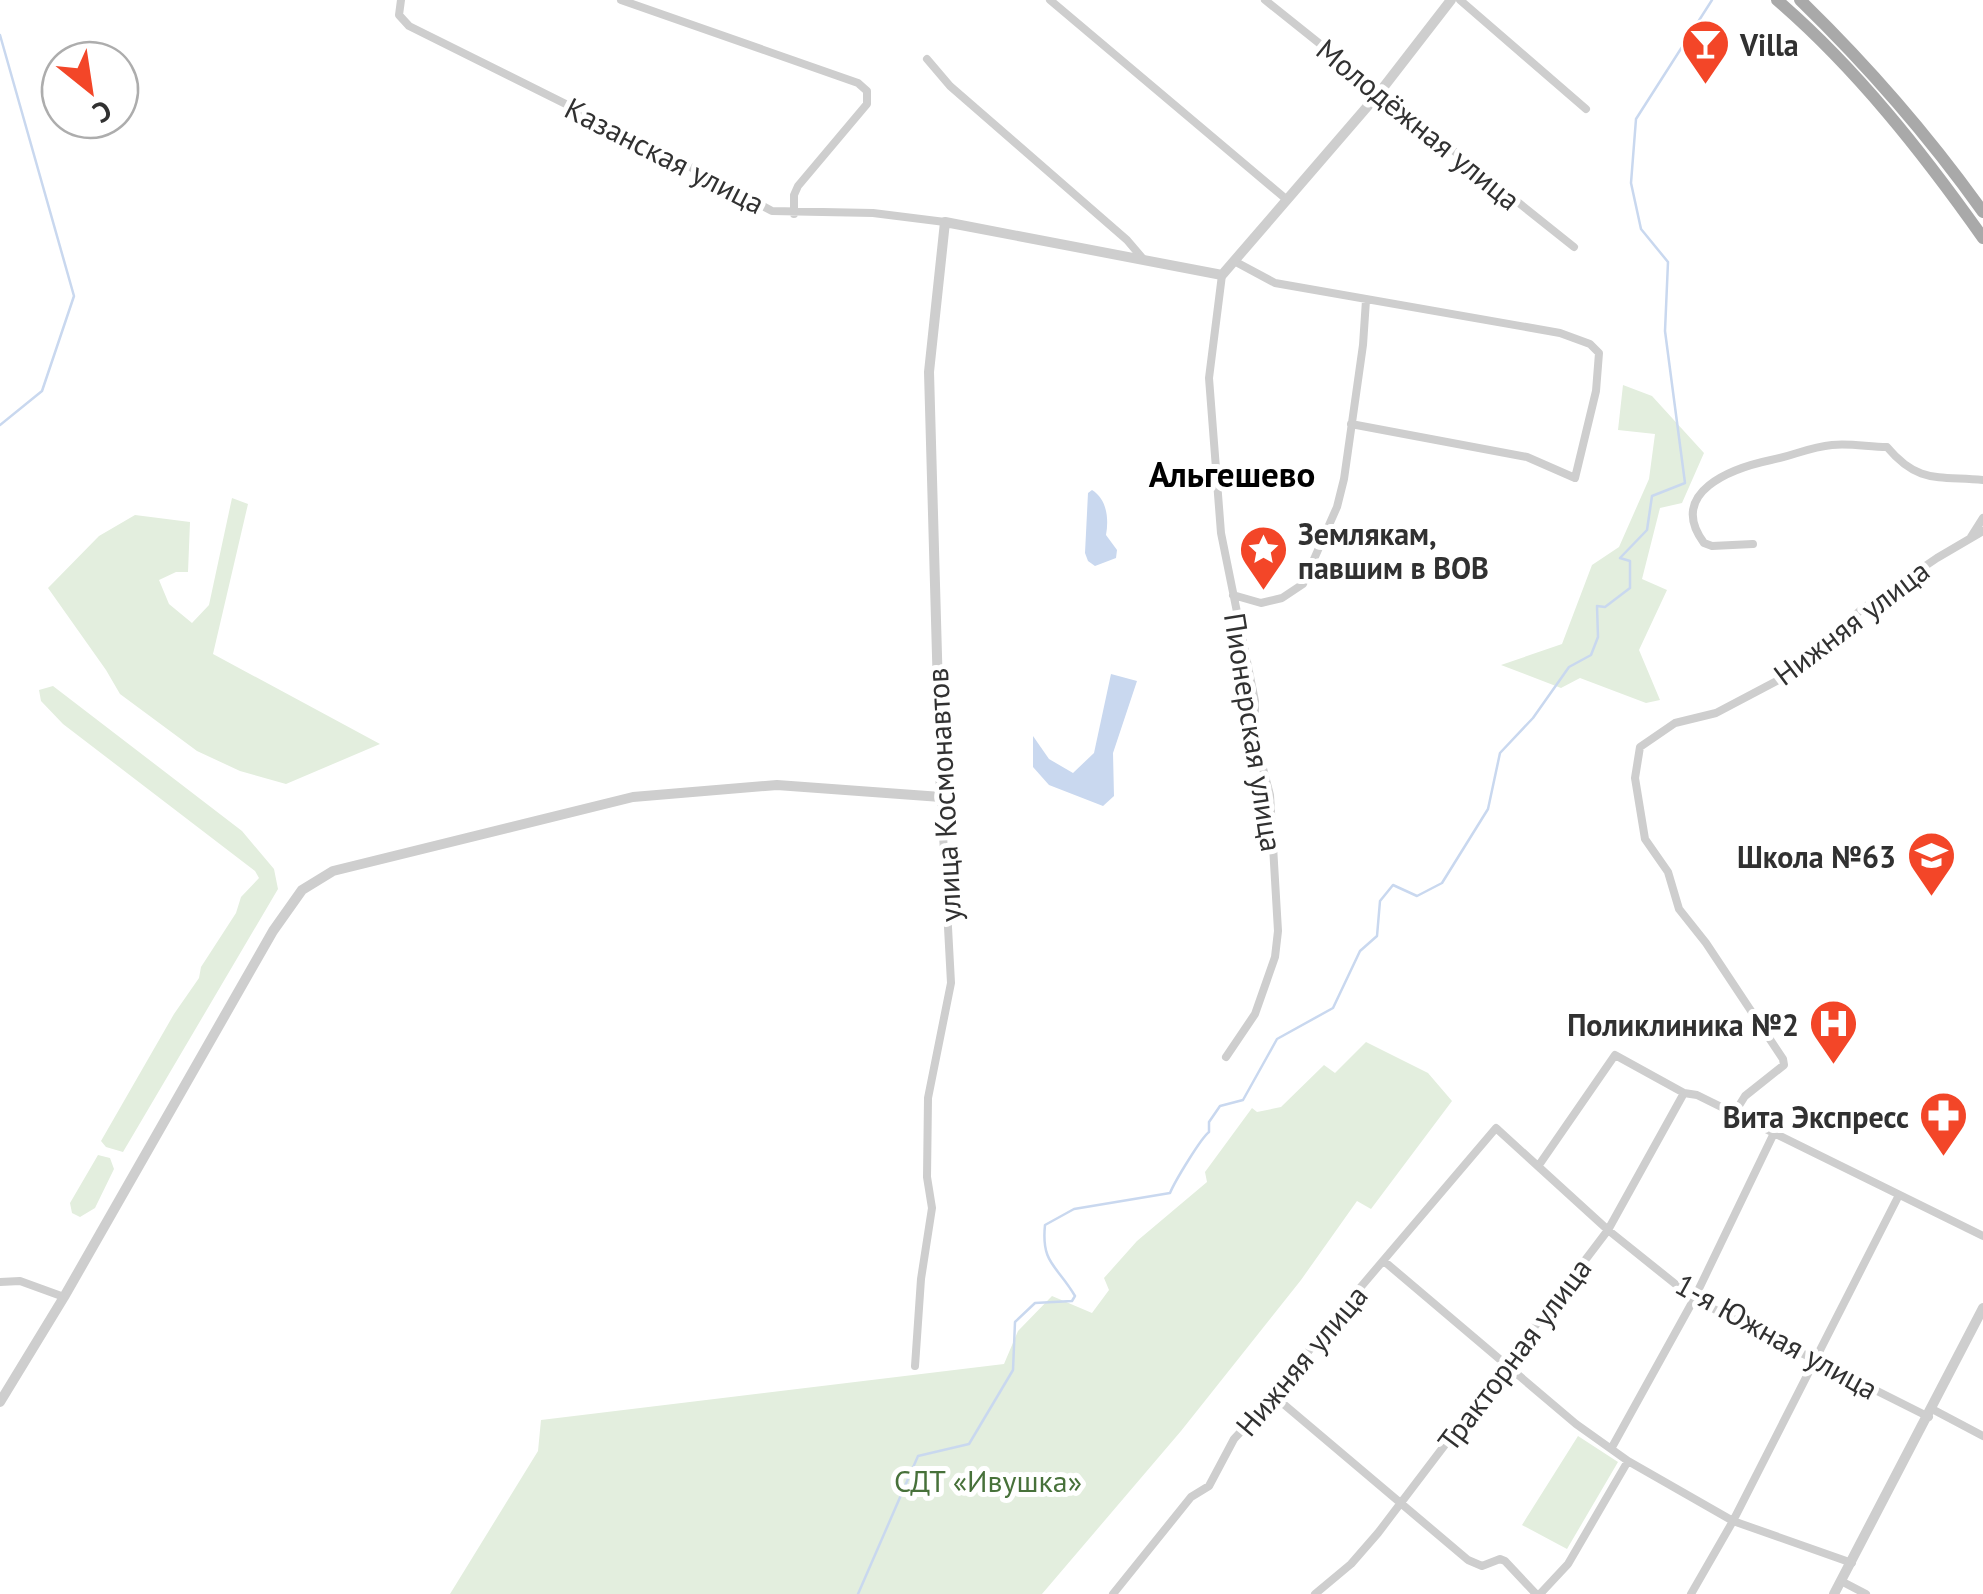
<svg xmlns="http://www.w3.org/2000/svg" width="1983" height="1594" viewBox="0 0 1983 1594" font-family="'PT Sans',sans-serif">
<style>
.green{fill:#e3eede}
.water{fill:#c9d8ef}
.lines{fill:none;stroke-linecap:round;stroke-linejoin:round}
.stream{stroke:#c9d8ef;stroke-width:2.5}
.minor{stroke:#cecece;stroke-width:8}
.tertiary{stroke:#cecece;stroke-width:10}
.primary{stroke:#a9a9a9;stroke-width:12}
.labels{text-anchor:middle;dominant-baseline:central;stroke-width:10;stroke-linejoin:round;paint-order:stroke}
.poi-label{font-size:30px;font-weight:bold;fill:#313131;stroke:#fff;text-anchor:end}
.street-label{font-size:30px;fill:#313131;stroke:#fff}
.park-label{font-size:30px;fill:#47713a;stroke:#fff}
.quarter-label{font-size:35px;font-weight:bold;fill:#000;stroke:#fff}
</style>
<rect width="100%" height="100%" fill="#fff"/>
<!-- green -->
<path class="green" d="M1623,385l29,11 52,57 -22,50 -22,5 -18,71 25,11 -28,60 21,50 -14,3 -66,-25 -19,10 -60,-23 61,-21 30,-79 27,-18 30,-68 6,-45 -37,-4z
M232,498l16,6 -35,150 167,90 -94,40 -46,-13 -43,-20 -77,-57 -14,-24 -58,-82 51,-52 36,-21 55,7 -2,50h-12l-17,8 10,24 23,19 17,-18z
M53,686l189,145 32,38 4,20 -155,263 -17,-5 -5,-6 73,-127 25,-36 2,-11 35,-54 5,-16 18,-19 -4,-7 -192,-147 -22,-23 -2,-11z
M1366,1042l62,31 24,28 -81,108 -14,-8 -56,79 -120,151 -139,163h-592l88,-143 3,-31 463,-56 14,-33 34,-35 40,17 17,-23 -5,-12 33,-37 70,-59 -2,-10 47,-64 5,4 24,-5 43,-42 11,8z
M98,1155l12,3 4,11 -19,39 -15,9 -8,-4 -2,-10z
M1578,1436l40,26 -51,87 -45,-24z"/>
<!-- water -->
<path class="water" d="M1092,490c15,9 17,29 14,45l11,15 -1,8 -21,8 -7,-5 -3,-8 3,-60z
M1111,674l26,7 -24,72 1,43 -11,10 -54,-21 -16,-18v-31l16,23 24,14 21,-20z"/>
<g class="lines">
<!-- stream -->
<path class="stream" d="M0,35l74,261 -32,95 -42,34
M858,1594l60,-138 51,-12 44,-74 2,-48 20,-19 37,-2 3,-5c-18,-31 -34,-32 -30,-71l29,-16 96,-16c5,-12 31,-55 39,-61v-10l11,-16 23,-6 34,-61 56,-31 27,-57 17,-15 3,-35 13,-16 24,11 25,-13 46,-74 12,-56 33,-35 36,-51 22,-12 7,-18 -1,-31 8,1 25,-19v-27l-10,-3 27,-28 5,-34 33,-13 -20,-152 3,-69 -27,-33 -10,-46 5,-64 76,-119"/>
<!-- minor -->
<path class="minor" d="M401,0l-2,15 10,11 257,128 106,57 101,2 72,9
M621,0l237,83 9,8v13l-69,82 -4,9v19
M1050,0l236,199
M1265,0l309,247
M1460,0l126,109
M927,59l23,27 177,154 17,20
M1234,261l41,22 285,50 30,11 9,9 -3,38 -21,87 -48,-21 -176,-33
M1222,275l-13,103 12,155 34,168v37l15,57 8,136 -3,26 -20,57 -29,43
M1971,537l12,-19
M1753,544l-41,2 -8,-3c-38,-51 29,-75 67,-83 21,-4 39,-13 61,-15 18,-2 37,2 55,2 31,37 51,29 96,33
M1233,595l28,8 21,-5 21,-14 34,-77 7,-28 19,-134 3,-45
M1735,1112l10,-16 39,-31 -1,-6 -77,-116 -27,-34 -11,-37 -23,-33 -10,-61 5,-31 35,-24 41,-10 70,-37 76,-67 75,-51 46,-27
M1539,1165l76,-110 69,38 13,2 286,141
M1385,1262l191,162 52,37 105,60 119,42
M0,1282l20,-1 44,16
M915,1366l6,-87 11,-71 -5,-31 1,-79 23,-115 -10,-186
M1274,1396l194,164 14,6 18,-7 5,2 31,33
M1932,1409l51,27
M1611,1449l83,-150 81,-168
M1841,1581l25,13
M1113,1594l78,-97 18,-11 25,-47 40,-43 57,-74 165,-194 112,102 86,69 235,118
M1315,1594l36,-30 27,-31 230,-303 76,-137
M1540,1594l28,-30 60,-103
M1691,1594l42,-73 166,-326"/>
<!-- tertiary -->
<path class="tertiary" d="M0,1402l64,-105 209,-366 29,-41 31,-19 300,-74 144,-12 164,12 -12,-425 16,-150 277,53 157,-182 72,-93
M1834,1594l149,-286"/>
<!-- primary -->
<path class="primary" d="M1777,0c79,68 146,153 206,238
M1800,0c68,66 128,135 183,212"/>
</g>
<!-- icons -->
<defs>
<symbol id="bar-pin" viewBox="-11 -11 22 30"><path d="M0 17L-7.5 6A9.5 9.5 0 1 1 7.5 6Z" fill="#f34628" stroke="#fff"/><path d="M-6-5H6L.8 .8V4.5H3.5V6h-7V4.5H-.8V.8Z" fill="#fff"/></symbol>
<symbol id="sight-pin" viewBox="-11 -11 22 30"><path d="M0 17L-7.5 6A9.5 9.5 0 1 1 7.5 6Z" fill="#f34628" stroke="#fff"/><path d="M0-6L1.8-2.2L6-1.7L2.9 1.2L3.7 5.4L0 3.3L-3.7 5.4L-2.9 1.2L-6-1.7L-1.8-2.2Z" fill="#fff"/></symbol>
<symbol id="school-pin" viewBox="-11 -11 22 30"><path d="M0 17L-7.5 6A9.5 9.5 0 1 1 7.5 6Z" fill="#f34628" stroke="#fff"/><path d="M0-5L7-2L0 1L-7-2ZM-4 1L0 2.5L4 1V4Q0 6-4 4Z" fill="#fff"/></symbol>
<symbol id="hospital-pin" viewBox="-11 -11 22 30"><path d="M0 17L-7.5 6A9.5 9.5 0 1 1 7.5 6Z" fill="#f34628" stroke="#fff"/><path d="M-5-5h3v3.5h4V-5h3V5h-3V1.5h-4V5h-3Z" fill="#fff"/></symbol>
<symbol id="pharmacy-pin" viewBox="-11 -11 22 30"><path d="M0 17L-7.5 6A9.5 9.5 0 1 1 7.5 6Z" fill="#f34628" stroke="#fff"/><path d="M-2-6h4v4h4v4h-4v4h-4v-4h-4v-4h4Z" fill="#fff"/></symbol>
</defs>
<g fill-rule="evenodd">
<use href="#bar-pin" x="1678" y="16" width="55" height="75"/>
<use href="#sight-pin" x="1236" y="522" width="55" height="75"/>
<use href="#school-pin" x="1904" y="828" width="55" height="75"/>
<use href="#hospital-pin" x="1806" y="996" width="55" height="75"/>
<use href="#pharmacy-pin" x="1916" y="1088" width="55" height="75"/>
</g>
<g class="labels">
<!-- poi labels -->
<g class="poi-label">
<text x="1740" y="44" text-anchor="start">Villa</text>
<text x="1298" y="533" text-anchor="start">Землякам,<tspan x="1298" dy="34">павшим в ВОВ</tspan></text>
<text x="1896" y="856">Школа №63</text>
<text x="1799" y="1024">Поликлиника №2</text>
<text x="1909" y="1116">Вита Экспресс</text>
</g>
<!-- street labels -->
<g class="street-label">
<text transform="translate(1419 124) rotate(39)">Молодёжная улица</text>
<text transform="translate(665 155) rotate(27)">Казанская улица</text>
<text transform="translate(1851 622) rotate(-37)">Нижняя улица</text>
<text transform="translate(1254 732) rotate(81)">Пионерская улица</text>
<text transform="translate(943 795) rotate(-93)">улица Космонавтов</text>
<text transform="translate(1777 1336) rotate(29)">1-я Южная улица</text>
<text transform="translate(1514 1354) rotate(-53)">Тракторная улица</text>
<text transform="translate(1301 1360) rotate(-50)">Нижняя улица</text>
</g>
<!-- park labels -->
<g class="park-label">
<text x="988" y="1480">СДТ «Ивушка»</text>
</g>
<!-- quarter labels -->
<g class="quarter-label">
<text x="1232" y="474">Альгешево</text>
</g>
</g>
<!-- north arrow -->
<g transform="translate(90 90) rotate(150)"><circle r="48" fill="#ffffff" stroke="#adadad" stroke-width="2.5"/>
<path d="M0-8L18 38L0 25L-18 38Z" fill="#f34628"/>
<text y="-15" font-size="28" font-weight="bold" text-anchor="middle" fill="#313131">С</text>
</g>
</svg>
